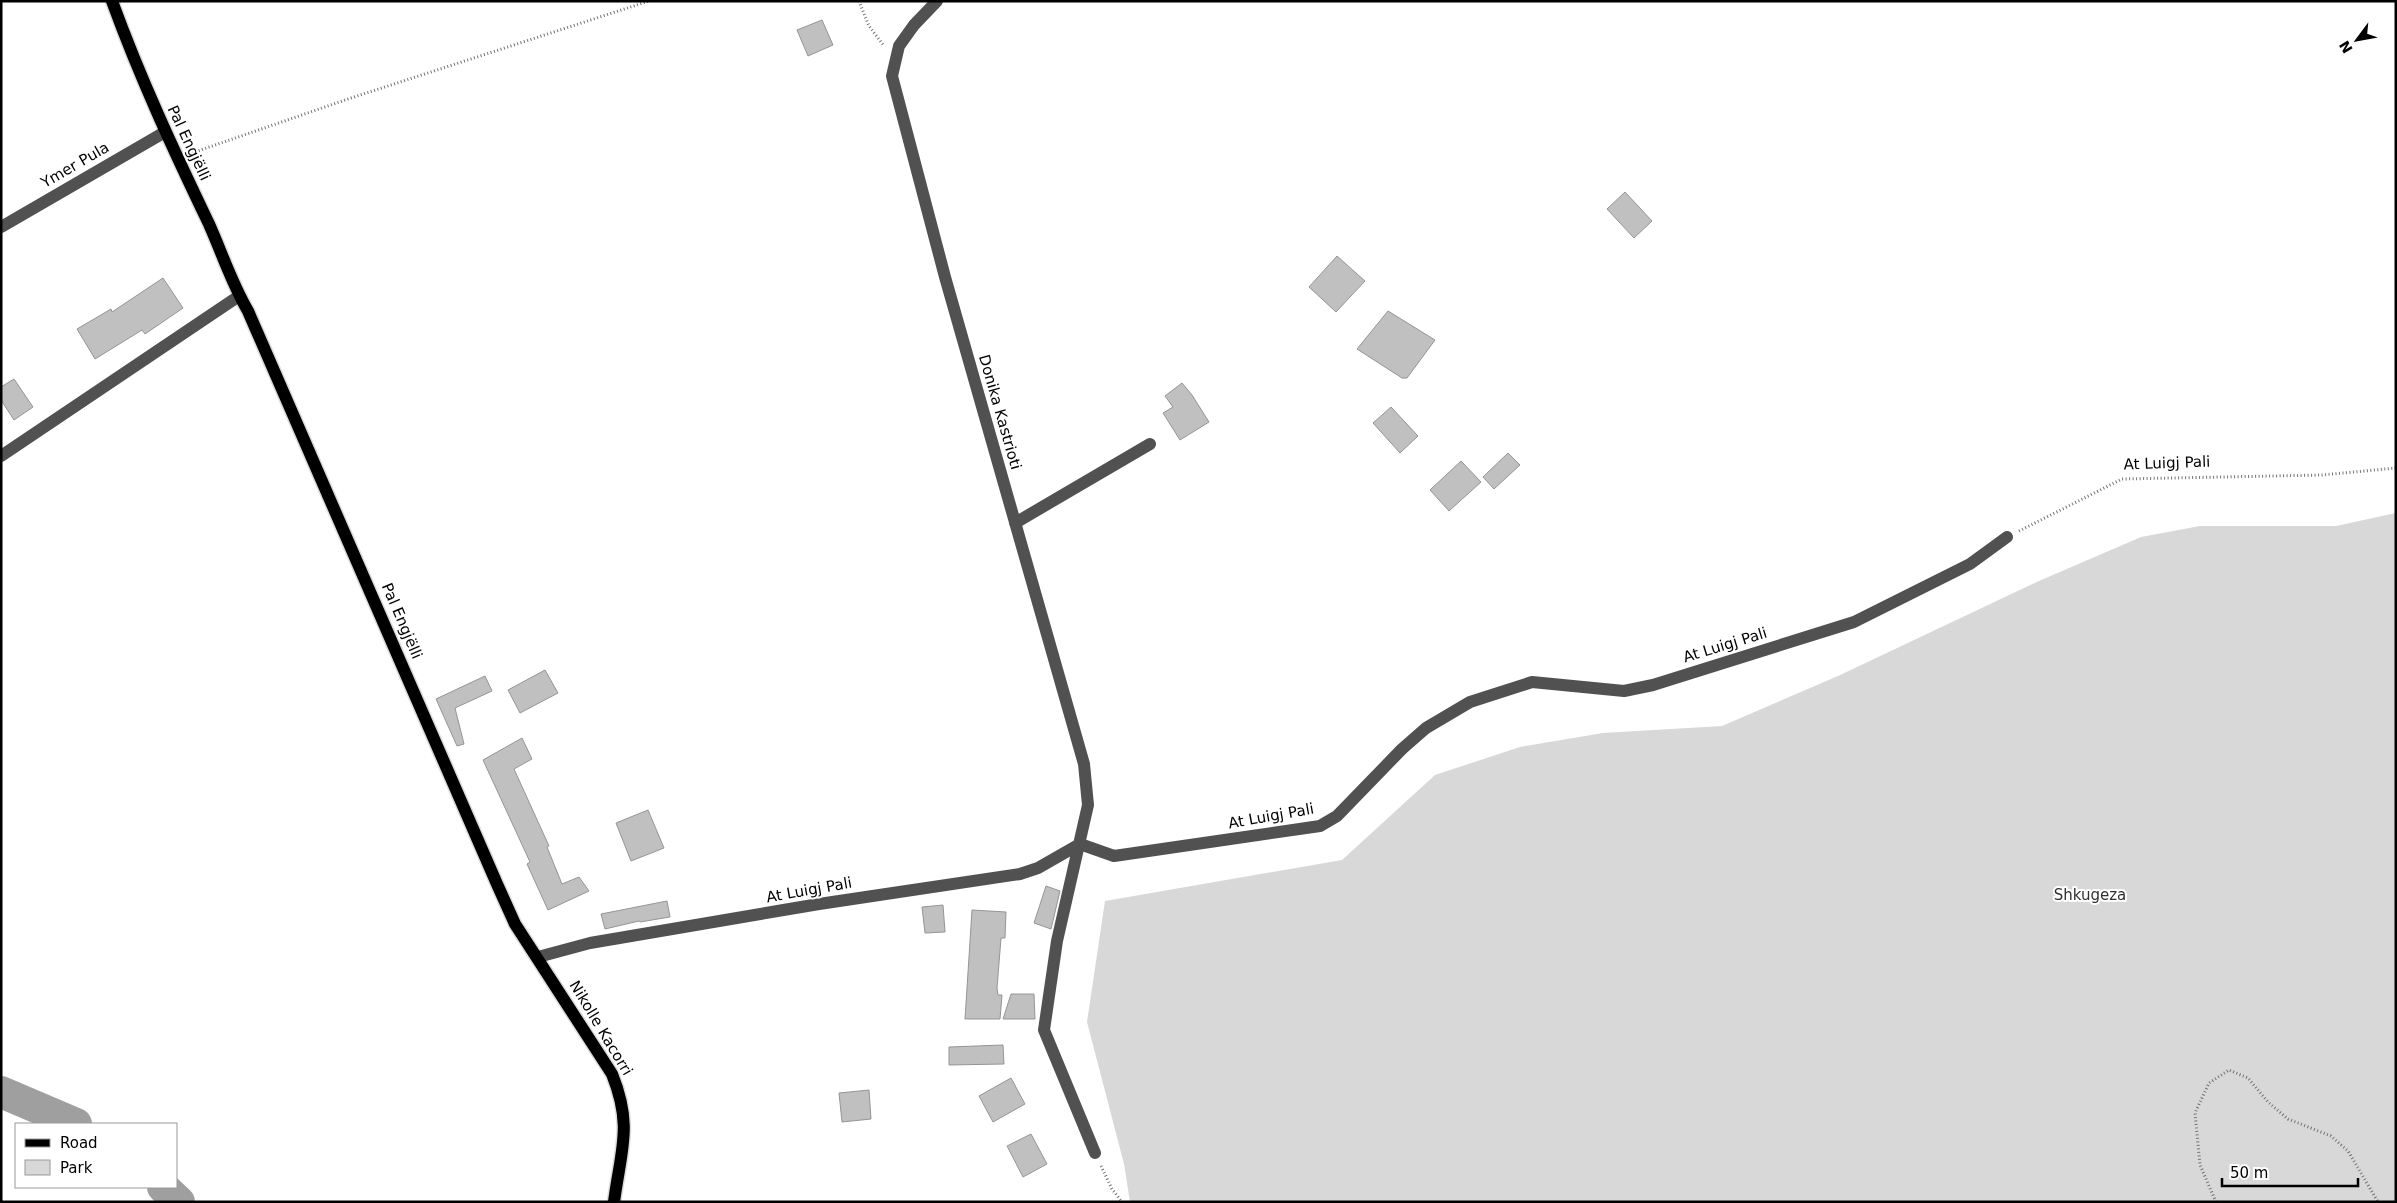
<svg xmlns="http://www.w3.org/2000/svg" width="2397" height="1203" viewBox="0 0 2397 1203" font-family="'DejaVu Sans',sans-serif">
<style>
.green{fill:#d8d8d8}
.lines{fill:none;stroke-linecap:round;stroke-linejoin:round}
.river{stroke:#9f9f9f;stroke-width:32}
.building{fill:#c0c0c0;stroke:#959595}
.major-casing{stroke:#dbdbdb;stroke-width:15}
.path{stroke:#737373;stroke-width:3;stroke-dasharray:1 2.5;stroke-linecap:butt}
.minor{stroke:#515151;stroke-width:12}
.major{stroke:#000;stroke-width:12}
.labels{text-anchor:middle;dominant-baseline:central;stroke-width:4;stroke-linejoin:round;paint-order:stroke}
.street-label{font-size:15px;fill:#000;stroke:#fff}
.park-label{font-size:15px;fill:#2f2f2f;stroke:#fff}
</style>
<rect width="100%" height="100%" fill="#fff"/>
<!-- green -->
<path class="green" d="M2396,513v689h-1266l-6,-38 -37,-142 18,-121 237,-41 93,-85 85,-28 83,-14 119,-7 116,-50 201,-95 102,-44 59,-11h136z"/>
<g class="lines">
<!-- river -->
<path class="river" d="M1,1092l75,32
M163,1187l16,15"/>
</g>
<!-- building -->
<path class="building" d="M822,20l11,25 -25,11 -11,-26z
M1625,192l27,29 -18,17 -27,-29z
M1337,256l28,25 -29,31 -27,-25z
M163,278l20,30 -38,26 -3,-4 -47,29 -18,-30 34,-20 1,3z
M1388,311l47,29 -28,38h-5l-45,-29z
M14,379l19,28 -19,13 -13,-20v-13z
M1182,383l10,12 17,27 -29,18 -17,-27 10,-6 -8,-11z
M1391,407l27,29 -18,17 -27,-30z
M1508,453l12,12 -26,24 -11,-12z
M1461,461l20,21 -32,29 -19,-21z
M545,670l13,23 -38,20 -12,-23z
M485,676l7,15 -37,17 9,36 -7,2 -21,-47z
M522,738l10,21 -18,10 35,77 -2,1 15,37 17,-7 10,14 -41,19 -21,-46 3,-2 -47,-102z
M648,810l16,38 -33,13 -15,-38z
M1046,886l14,5 -9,38 -17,-6z
M667,901l3,16 -30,5 -1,-1 -34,8 -4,-15z
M943,905l2,27 -20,1 -3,-26z
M972,910l34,2 -1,26h-4l-4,50 1,7h4l-2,24h-35z
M1011,994h23l1,25h-32z
M1003,1045l1,19 -55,1v-18z
M1011,1078l14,26 -32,18 -14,-26z
M869,1090l2,29 -29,3 -3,-29z
M1031,1134l16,30 -24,13 -16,-31z"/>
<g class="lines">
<defs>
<path id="major" d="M112,1c28,77 62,150 97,223 13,29 23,60 39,87l249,573 18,40 97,150c21,52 9,75 2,128"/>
</defs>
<!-- major casing -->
<use href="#major" class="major-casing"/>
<!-- path -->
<path class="path" d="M859,1l10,25 15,20
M192,153l159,-55 298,-97
M2019,531l103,-52 200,-4 74,-7
M1101,1166l11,23 10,13
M1,1201l1,1
M2216,1202l-16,-37 -5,-52 14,-30 20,-13 19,8 20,24 20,17 43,17 17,15 30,51"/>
<!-- minor -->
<path class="minor" d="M937,1l-23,24 -15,21 -7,30 53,201 139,487 4,41 -31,136 -13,89 51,123
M1,227l164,-95
M1,456l238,-160
M1015,523l135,-79
M538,957l52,-14 229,-39 201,-30 18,-6 42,-24 34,12 206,-30 17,-10 65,-67 24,-21 44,-26 62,-20 92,9 29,-6 201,-63 116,-58 37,-27"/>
<!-- major -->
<use href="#major" class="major"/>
</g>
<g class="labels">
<!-- street labels -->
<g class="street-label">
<text transform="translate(189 143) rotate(65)">Pal Engjëlli</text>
<text transform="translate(75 165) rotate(-30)">Ymer Pula</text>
<text transform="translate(1000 412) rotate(74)">Donika Kastrioti</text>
<text transform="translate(2167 463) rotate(-2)">At Luigj Pali</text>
<text transform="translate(402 621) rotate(67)">Pal Engjëlli</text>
<text transform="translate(1725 645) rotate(-17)">At Luigj Pali</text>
<text transform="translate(1271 816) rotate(-10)">At Luigj Pali</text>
<text transform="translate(809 890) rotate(-10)">At Luigj Pali</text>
<text transform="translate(601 1028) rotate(59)">Nikolle Kacorri</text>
</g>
<!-- park labels -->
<g class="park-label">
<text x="2090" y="895">Shkugeza</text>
</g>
</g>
<!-- border -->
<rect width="2397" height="1203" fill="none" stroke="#000000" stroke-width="5"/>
<!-- legend -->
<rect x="15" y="1123" width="162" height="65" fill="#ffffff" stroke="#999999"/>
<rect x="25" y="1139" width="25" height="8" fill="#000000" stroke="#999999"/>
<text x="60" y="1148" font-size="15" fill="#000000">Road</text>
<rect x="25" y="1160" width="25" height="15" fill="#d8d8d8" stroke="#999999"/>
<text x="60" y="1173" font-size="15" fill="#000000">Park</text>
<!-- north arrow -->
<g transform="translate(2357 40) rotate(238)" stroke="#ffffff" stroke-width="4" paint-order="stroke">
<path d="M0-4L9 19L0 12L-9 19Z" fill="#000000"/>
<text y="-8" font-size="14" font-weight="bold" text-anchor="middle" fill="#000000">N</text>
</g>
<!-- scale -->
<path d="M2222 1178v8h136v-8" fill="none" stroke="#000000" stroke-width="2.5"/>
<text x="2230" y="1178" font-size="15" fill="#000000" stroke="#ffffff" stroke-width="4" paint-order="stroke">50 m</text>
</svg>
